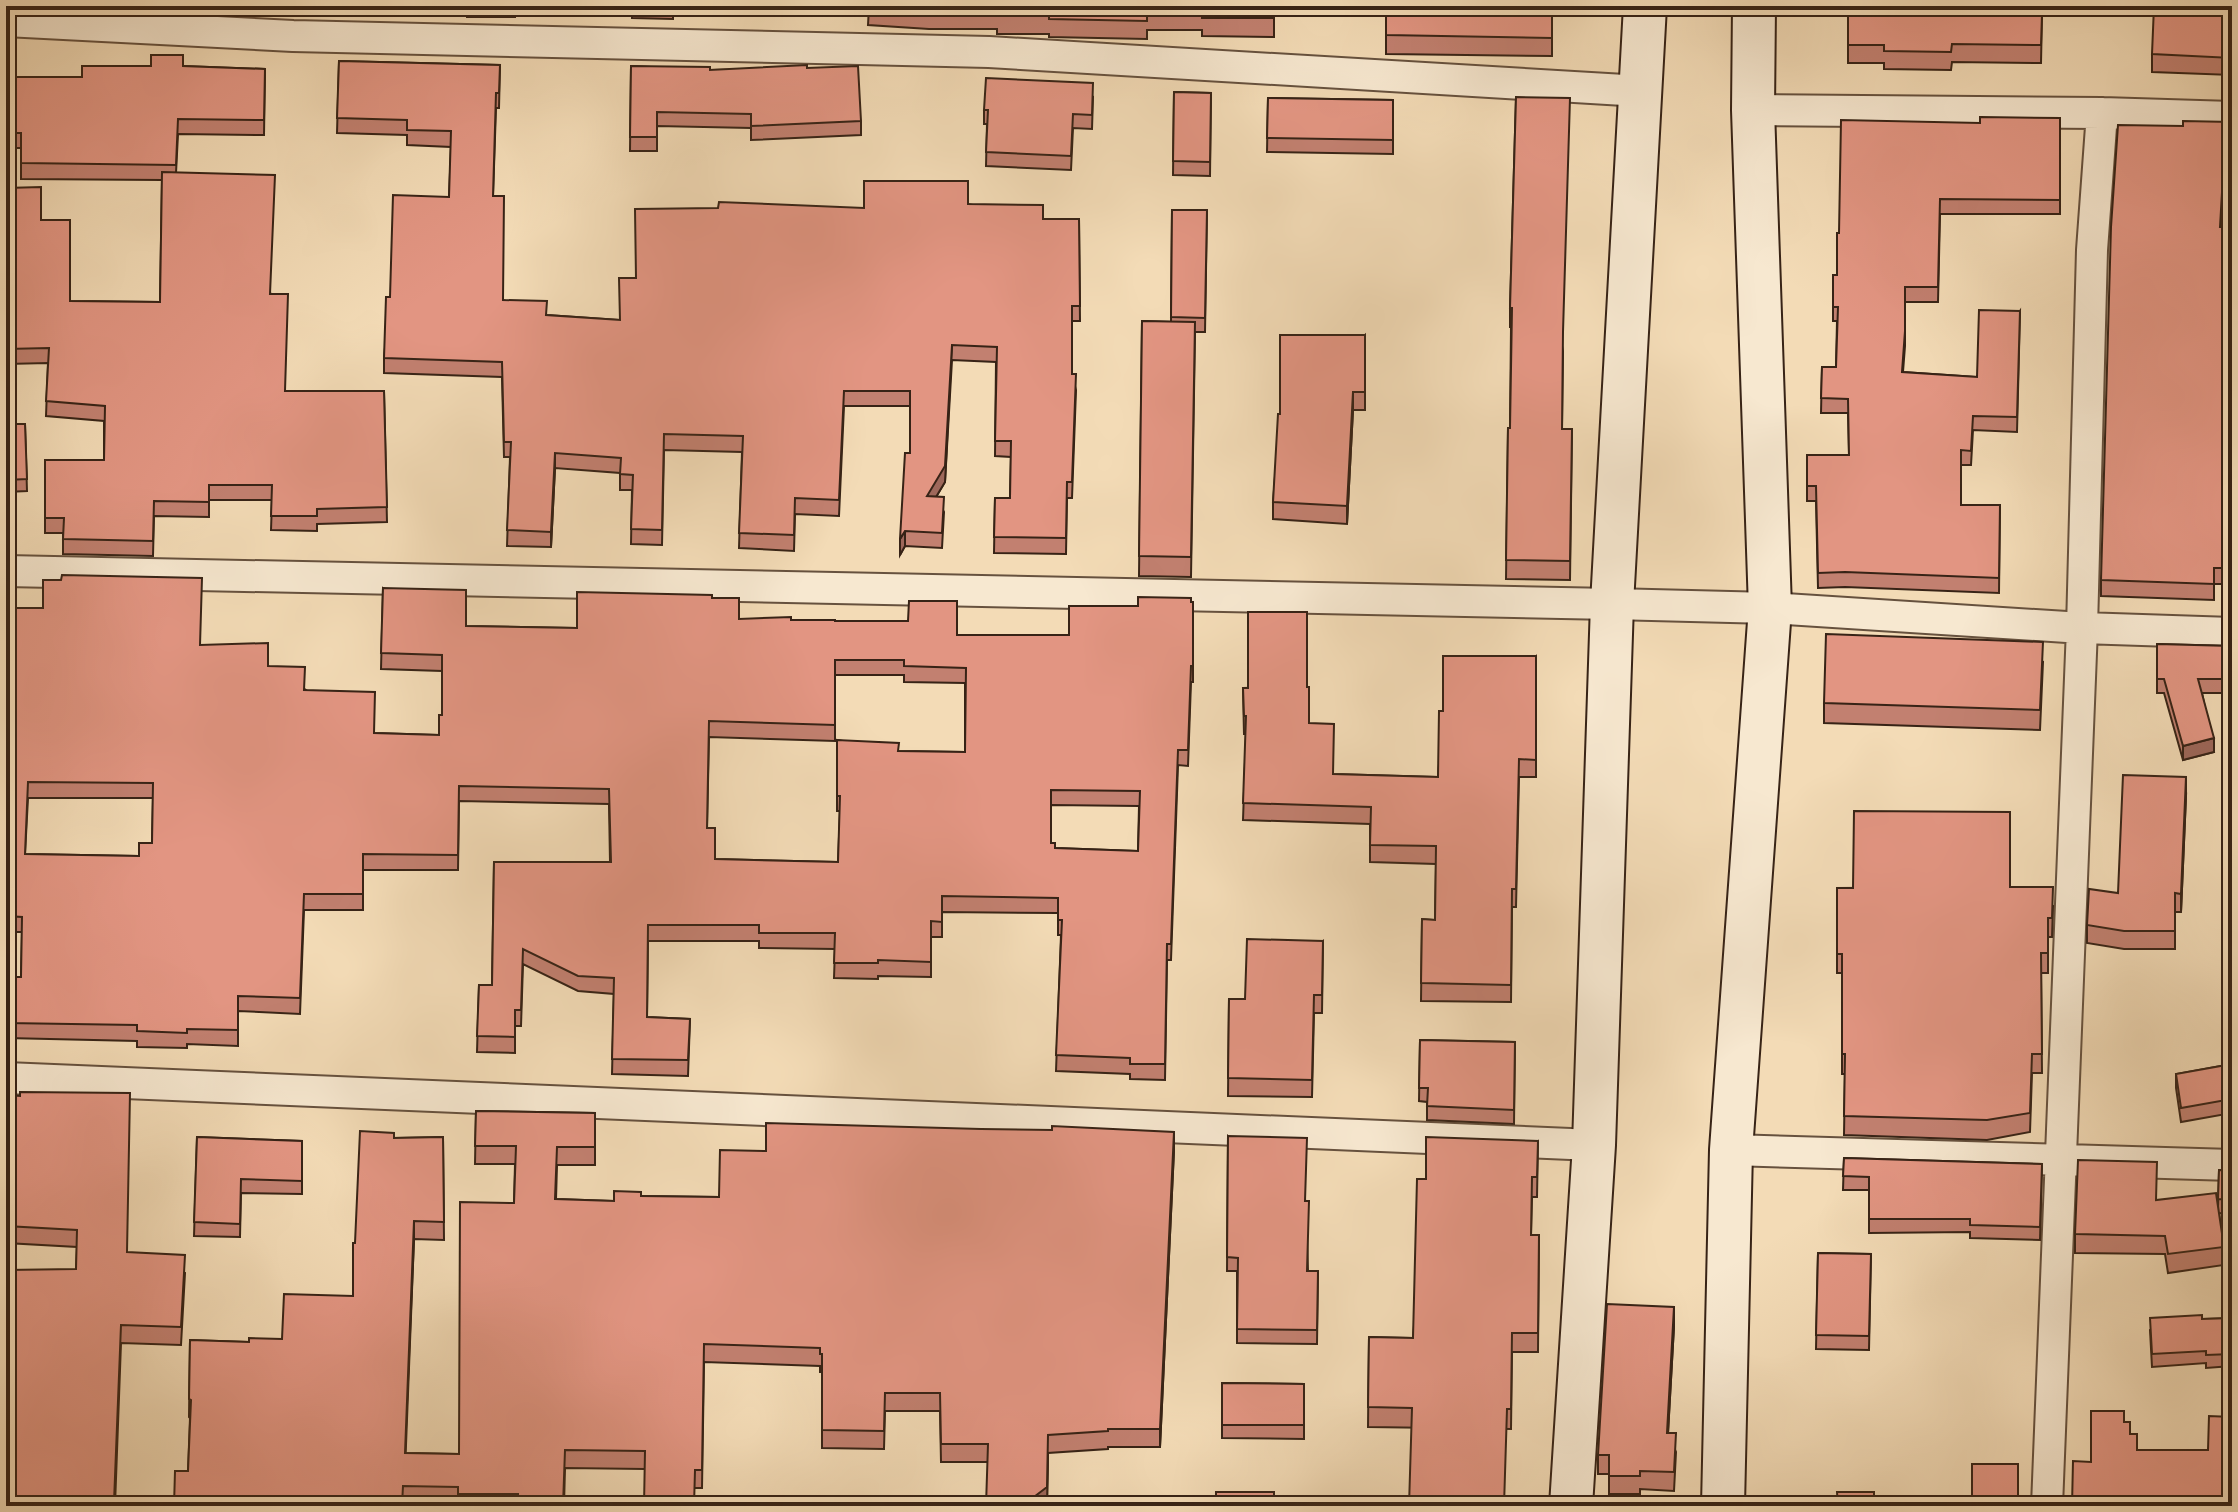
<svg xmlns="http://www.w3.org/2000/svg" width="2238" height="1512" viewBox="0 0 2238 1512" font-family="'IM FELL French Canon',serif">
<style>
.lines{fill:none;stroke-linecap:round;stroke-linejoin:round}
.street-casing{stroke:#66513e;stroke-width:34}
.secondary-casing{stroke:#372316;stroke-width:46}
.street{stroke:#f7e8d0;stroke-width:30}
.secondary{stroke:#f7e8d0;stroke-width:42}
.wall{fill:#c28070;stroke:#372316;stroke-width:2;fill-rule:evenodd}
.shaded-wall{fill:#9e685b;stroke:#372316;stroke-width:2}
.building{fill:#e29582;stroke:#372316;stroke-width:2;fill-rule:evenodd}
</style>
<rect width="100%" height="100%" fill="#f3dbb6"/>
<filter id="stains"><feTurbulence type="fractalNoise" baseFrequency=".0025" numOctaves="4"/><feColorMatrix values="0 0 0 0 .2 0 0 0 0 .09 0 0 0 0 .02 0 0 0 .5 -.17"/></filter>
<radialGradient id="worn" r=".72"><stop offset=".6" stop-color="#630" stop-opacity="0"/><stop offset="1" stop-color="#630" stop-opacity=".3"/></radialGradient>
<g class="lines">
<defs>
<path id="street" d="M6,21l287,15 696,16 652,39
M1753,110l349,3 130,4
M6,571l1606,33 158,4 312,20 150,5
M6,1078l1588,67
M1731,1150l501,15
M2047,1506l35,-878 10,-378 10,-137"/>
<path id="secondary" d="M1571,1506l23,-361 18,-541 33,-598
M1723,1506l8,-356 39,-542 -17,-498 1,-104"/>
</defs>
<!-- street casing -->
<use href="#street" class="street-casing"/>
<!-- secondary casing -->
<use href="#secondary" class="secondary-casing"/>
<!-- street -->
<use href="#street" class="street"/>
<!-- secondary -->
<use href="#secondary" class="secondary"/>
</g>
<!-- wall -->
<path class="wall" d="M277,6h61v7h-61z
M467,6h48v11h-48z
M632,6h41v13l-41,-1z
M869,6h405v31l-72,-1v-6h-55v9l-98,-2v-3h-52v-5h-68l-61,-4z
M1386,6h166v50l-166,-2z
M1848,6h105v5l89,3 -1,49 -89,-1 -1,8 -67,-1v-6h-36z
M2232,6v69l-80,-3v-18z
M6,44l6,33h70l101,-11 82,3 -1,66 -86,-1 -2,39 95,121 14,97h99l3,131 -70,2v7l-46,-1 1,-30h-63v17l-55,-1 -1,40 -90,-2v-21h-18v-73h59v-39l-58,-5 2,-53 -42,1v-176l35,32 29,81 90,1 2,-122 -141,-1v-31h-15z
M339,61l161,4 -1,43h-3l-3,88 10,104 44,15 73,5 16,-42 228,-70 104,-4 75,15h36l1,102h-8v53l4,16 -4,108h-5l-1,56 -72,-1 1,-55h15l1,-41 -16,-1 1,-94 -44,-2 -7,122 -9,15 8,15 -2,36 -37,-2 -5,9 10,-102v-47h-66l-5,110 -44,-2 -1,37 -55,-3 3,-96 -78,-2 -2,95 -31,-1 1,-54h-12v-17l-65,-5 -4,79 -44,-1 3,-89h-6l-2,-80 -118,-4v-15l6,-61 59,-100 2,-50 -44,-2v-10l-70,-2z
M631,66l79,4 97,-2 54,53v14l-110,5v-12l-94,-2v25h-27z
M1174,92l37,1 -1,83 -37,-1z
M1093,97l-1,32 -19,-1 -2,42 -85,-4 1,-42h-3v-14z
M1516,97l47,254 -1,78h10l-2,151 -64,-1 2,-151h2l1,-101h-1v-19z
M1268,98l125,2v54l-126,-2z
M2060,118v96h-120l-2,88h-33v44l-2,26 74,5 43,-66 -3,121 -44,-2 -2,35h-10v40h39l-1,88 -154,-6 -27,1 -2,-87h-9v-46h42l-1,-42h-27l1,-46h14l1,-46h-4v-46h4l2,-42 141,-110z
M2232,122v52h-8l-3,53 4,45h7v77h-4l-1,70h5v165h-18v16l-113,-4v-16l82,-454z
M1172,210h35l-2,122h-10l-4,245 -52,-1 3,-255 29,1z
M1365,335v75h-12l-6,114 -74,-5v-17l7,-88z
M6,424h19l2,67 -21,1z
M383,588l83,38 111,2 135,-30 27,21 96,2 122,14h112l69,-29 55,-4v80h-2l-3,84 -10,-1 -7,195h-4l-2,120 -35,-1v-5l-74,-3 5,-136h-3v-22l-116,-1v25h-11v40l-53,-1v3l-44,-1 1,-29 -76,-1v-7h-111l-1,76 43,2 -2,57 -76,-2 2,-80 -36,-3 -55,-27 -2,62h-6v27l-38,-1 2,-67h13l2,-123h116l-1,-58 -150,-3 -1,69h-95v40h-59l-4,104 -62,-3v35l-51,-2v4l-50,-1v-6l-131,-3v-61h15l1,-45h-16v-324l195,37 67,21 106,67 65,2 3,-20v-44l-61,-2zM835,675h69v7l61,1v69l-66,-1 -62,-11v71h3l-2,51 -123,-3 -8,-31 2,-91 126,4zM28,798h125l-1,45 -13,13 -114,-2zM1051,805l88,1 -1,45 -83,-3 -4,-5z
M2157,644l75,2v47h-30l12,59 -31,8 -19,-67h-7z
M1536,656v121h-17l-3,130h-4l-1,95 -90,-1 1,-82 13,1 1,-56 -66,-2v-38l-127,-4 3,-86h-2l-1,-46 64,-1 2,36 24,51 105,3 5,-66z
M2043,662l-3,68 -216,-7v-20z
M2186,796l-5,116h-6v37h-51l-37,-6v-18l31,-32z
M2010,887l43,19 -1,31h-4v36h-7l1,100h-10l-2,59 -43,8 -143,-5 1,-61h-3v-101h-5v-85z
M1323,941l-1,72h-8l-2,84 -84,-1 1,-97h16z
M1420,1040l95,2 -1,82 -87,-4v-18l-8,-1z
M2232,1064v49l-51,9 -5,-34v-14z
M6,1095l121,158 58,20 -4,72 -60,-2 -6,163h-109l70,-237 1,-22 -71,-4z
M476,1111l119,2v52h-38l-1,34 58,2 27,-5 78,1 47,-46 408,-1 -14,297h-52v2l-60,4 -1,52 -60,-43h-46l-1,-51h-55l-1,38 -62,-1v-76h-2v-6l-116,-4 -2,126h-7l-50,-19 -80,-1 -1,38h-106v-1l-55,-1v2h-229l14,-35 2,-53 -1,-1 1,-77 59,2 33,-3 71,-43 2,-53 39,-105 49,-1 1,103 -30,-1 -9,214 54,1 55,-251 1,-39h-40z
M1228,1136l78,65 2,70h10l-1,73 -80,-1v-72h-10z
M197,1137l105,4v53l-61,-1 -1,44 -46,-1z
M1538,1141l-1,56h-5l-1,38h8l-1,117h-26l-1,77 -143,-2 1,-90 44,1 13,-159z
M1844,1158l198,6 -2,76 -70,-2v-6l-101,1v-43h-26z
M2219,1170l13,1v43l-13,-1 5,34v18l-56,8 -3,-19 -90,-1v-19l82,-34 61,7z
M1818,1253l53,1 -2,96 -53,-1z
M2232,1318v48l-26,2v-5l-54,4 -2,-37 52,-11z
M1674,1326l-6,107 8,19 -2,39 -34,-2v5h-31v-20h-11v-19z
M1222,1383l82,1v55l-82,-1z
M1972,1464h46v42h-46z"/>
<!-- shaded-wall -->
<path class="shaded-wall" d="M952,345l-7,137 -18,30v-16z
M1353,392v18l-6,114v-18z
M555,453v15l-4,79v-15z
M905,531v15l-5,9v-16z
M2214,738v14l-31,8v-14z
M2186,777v19l-5,116v-18z
M1174,1132v18l-14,297v-18z
M414,1221v18l-9,232v-18z
M1674,1307v19l-7,125v-18z
M1048,1453l-1,52 -17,1v-6z"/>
<!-- building -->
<path class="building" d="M869,6h405v12h-72v-6l-55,-1v10l-98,-2v-3h-52v-5h-68z
M1386,6h166v32l-166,-3z
M1848,6h105v5l89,3 -1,31 -89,-1 -1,8 -67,-1v-6h-36z
M2154,6h78v52l-80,-4z
M6,44h6l-1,33h71v-11h69v-11h32v11l82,3 -1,51 -86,-1 -2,46 -155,-2v-30h-15z
M339,61l161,4 -1,28h-3l-3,103h11l-1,104 44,1 -1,14 74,5 -1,-42h17l-1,-69 83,-1 1,-6 145,6v-27h104v23l75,1v14h36l1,87h-8v68h4l-4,108h-5l-1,56 -72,-1 1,-39h15l1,-57h-16l2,-94 -45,-2 -7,121 -18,30 17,1 -2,36 -37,-2 -5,8 5,-86h5v-62h-66l-5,109 -44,-2 -1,37 -55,-2 4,-97 -79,-2 -2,96 -31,-1 2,-54 -13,-1 1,-16 -66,-5 -4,79 -44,-2 4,-88h-7l-2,-80 -118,-4 2,-61h4l3,-102 56,2 2,-66 -44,-1v-10l-70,-2z
M807,65v3l51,-2 3,55 -110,5v-12l-94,-2v25h-27l1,-71 79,1v3z
M986,78l107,5 -1,32 -19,-1 -2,42 -85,-4 2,-42h-4z
M1174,92l37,1 -1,69 -37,-1z
M1516,97l54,1 -7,234 -1,97h10l-2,132 -64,-1 2,-132h2l2,-120h-2z
M1268,98l125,2v40l-126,-2z
M1980,117l80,1v82l-120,-1 -2,88h-33v44l-3,41 75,5 2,-67 41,1 -3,106 -44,-1 -2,35 -10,-1v55h39l-1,73 -154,-6 -27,1 -2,-87h-9v-31h42l-1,-56 -27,-1 1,-31h14l2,-60h-5v-32h4v-42h2l2,-113 139,3z
M2183,121l49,1v36h-8l-4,69h4l1,45h7v61h-4l-1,86h5v149h-18v16l-113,-4 10,-353 7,-102 65,1z
M162,172l113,3 -5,119h18l-3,97h99l3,116 -70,2v7h-46l1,-31h-63v17l-55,-1 -1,40 -90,-2 1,-21h-19v-58h59l1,-54 -59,-5 3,-53 -43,1v-161l35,-1v33h29v81l90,1z
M1172,210h35l-2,108 -34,-1z
M1142,321l53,1 -4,235 -52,-1z
M1280,335h85v57h-12l-6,114 -74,-4 5,-88h2z
M6,424h19l2,55 -21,1z
M62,575l140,3 -2,67 68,-2v23l37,1 -1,23 71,2 -1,41 65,2v-20h3v-60l-61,-2 2,-65 83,2v36l111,2v-36l135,3v3h27v21l52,-2v3h44v1h73l1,-20h48v34h112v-29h69v-9l53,1v4h2v64h-2l-3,84h-10l-7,194h-4l-2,120h-35v-6l-74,-3 6,-135h-4v-22l-116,-2v26l-11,-1v41l-53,-2v3h-44l1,-30h-76v-8h-111l-1,92 43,2 -2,41 -76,-1 2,-81 -36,-2 -55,-27 -2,61h-6v27l-38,-1 2,-51h13l2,-123h117l-2,-73 -150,-3 -1,69 -95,-1v40h-59l-4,104 -62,-2v34l-51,-1v4l-50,-2v-6l-131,-2v-46h15l1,-60 -16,-1v-308h37v-28h18zM835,660h69v6l62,2 -1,84 -67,-1 1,-8 -62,-3v56h3l-2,66 -123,-3v-31h-8l2,-107 126,4zM28,782l125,1 -1,60h-13v13l-114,-2zM1051,790l89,1 -2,60 -83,-3v-5h-4z
M1248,612h59v75h2v36l25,1 -1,50 105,3 1,-66h4v-55h93v104l-17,-1 -3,130h-4l-1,96 -90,-2 1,-64 13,1 1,-74 -66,-1 1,-38 -128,-4 3,-87h-2l-1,-28h5z
M1826,634l217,8 -3,68 -216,-7z
M2157,644l75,2v33h-34l16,59 -31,8 -19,-67h-7z
M2123,775l63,2 -5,117 -6,-1v38h-51l-37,-6 2,-36 29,4z
M1854,811l156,1v75h43l-1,31h-4v35h-7l1,101h-10l-2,59 -43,7 -143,-4 1,-62h-3v-100h-5v-66h16z
M1247,939l76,2 -1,54h-8l-2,85 -84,-2 1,-79h16z
M1420,1040l95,2 -1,68 -87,-4 1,-18h-9z
M2232,1064v35l-51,9 -5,-34z
M20,1092l110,1 -3,159 58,3 -4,72 -60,-2 -7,177 -45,-1v5h-63v-236l70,-1 1,-39 -71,-4v-131l14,1z
M476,1111l119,2v34h-38l-2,52 59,2v-10l27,1v4l78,1 1,-47 46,1v-28l215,6 71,1v-4l122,6 -14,297h-52v2l-60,4 -1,52 -17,13v6h-44l2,-62h-47l-1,-51h-55l-1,38 -62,-1v-76h-2v-6l-116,-4 -2,126h-7l-1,36h-50l1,-55 -80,-1 -2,56h-39l1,-9h-7v-3h-60v-7l-55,-1 -1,19 -2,1h-226l1,-35h13l3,-71 -2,-1 1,-59 59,2v-4l33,1 2,-45 69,2v-53h2l5,-112 34,2v5l49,-1 1,85 -30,-1 -9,232 54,1 1,-252 54,1 2,-57h-41z
M1228,1136l79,2 -2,63h4l-2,70h11l-1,59 -80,-1 1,-71 -11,-1z
M197,1137l105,4v40l-61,-2 -1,45 -46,-2z
M1426,1137l112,4 -1,36h-5l-1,58h8l-1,98h-26l-1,76h-4l-3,97h-95l3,-98 -44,-1 1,-70 44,1 4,-159h9z
M1844,1158l198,6 -2,63 -70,-2v-6h-101v-42l-26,-1z
M2078,1160l79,2 -1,38 60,-7 8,54 -56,7 -3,-18 -90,-2z
M2219,1170l13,1v29l-14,-1z
M1818,1253l53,1 -2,82 -53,-1z
M1607,1304l67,3 -7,126h9l-2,39 -34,-1v5h-31v-21h-11z
M2202,1315v4l30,-1v36l-26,1v-4l-54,3 -2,-36z
M1222,1383l82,1v41h-82z
M2091,1411h33v11h6v12h7v16h71l1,-34 23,1v89h-160l1,-45 18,1z
M1972,1464h46v37h-46z
M1216,1492h58v14h-58z
M1837,1492h37v14h-36z"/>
<!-- margin -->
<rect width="2238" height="1512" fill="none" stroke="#f3dbb6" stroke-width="32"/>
<rect x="8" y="8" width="2222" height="1496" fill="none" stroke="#372316" stroke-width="4"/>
<rect x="16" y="16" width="2206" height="1480" fill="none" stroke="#372316" stroke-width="2"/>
<rect width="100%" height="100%" filter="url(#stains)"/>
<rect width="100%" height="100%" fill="url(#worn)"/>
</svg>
